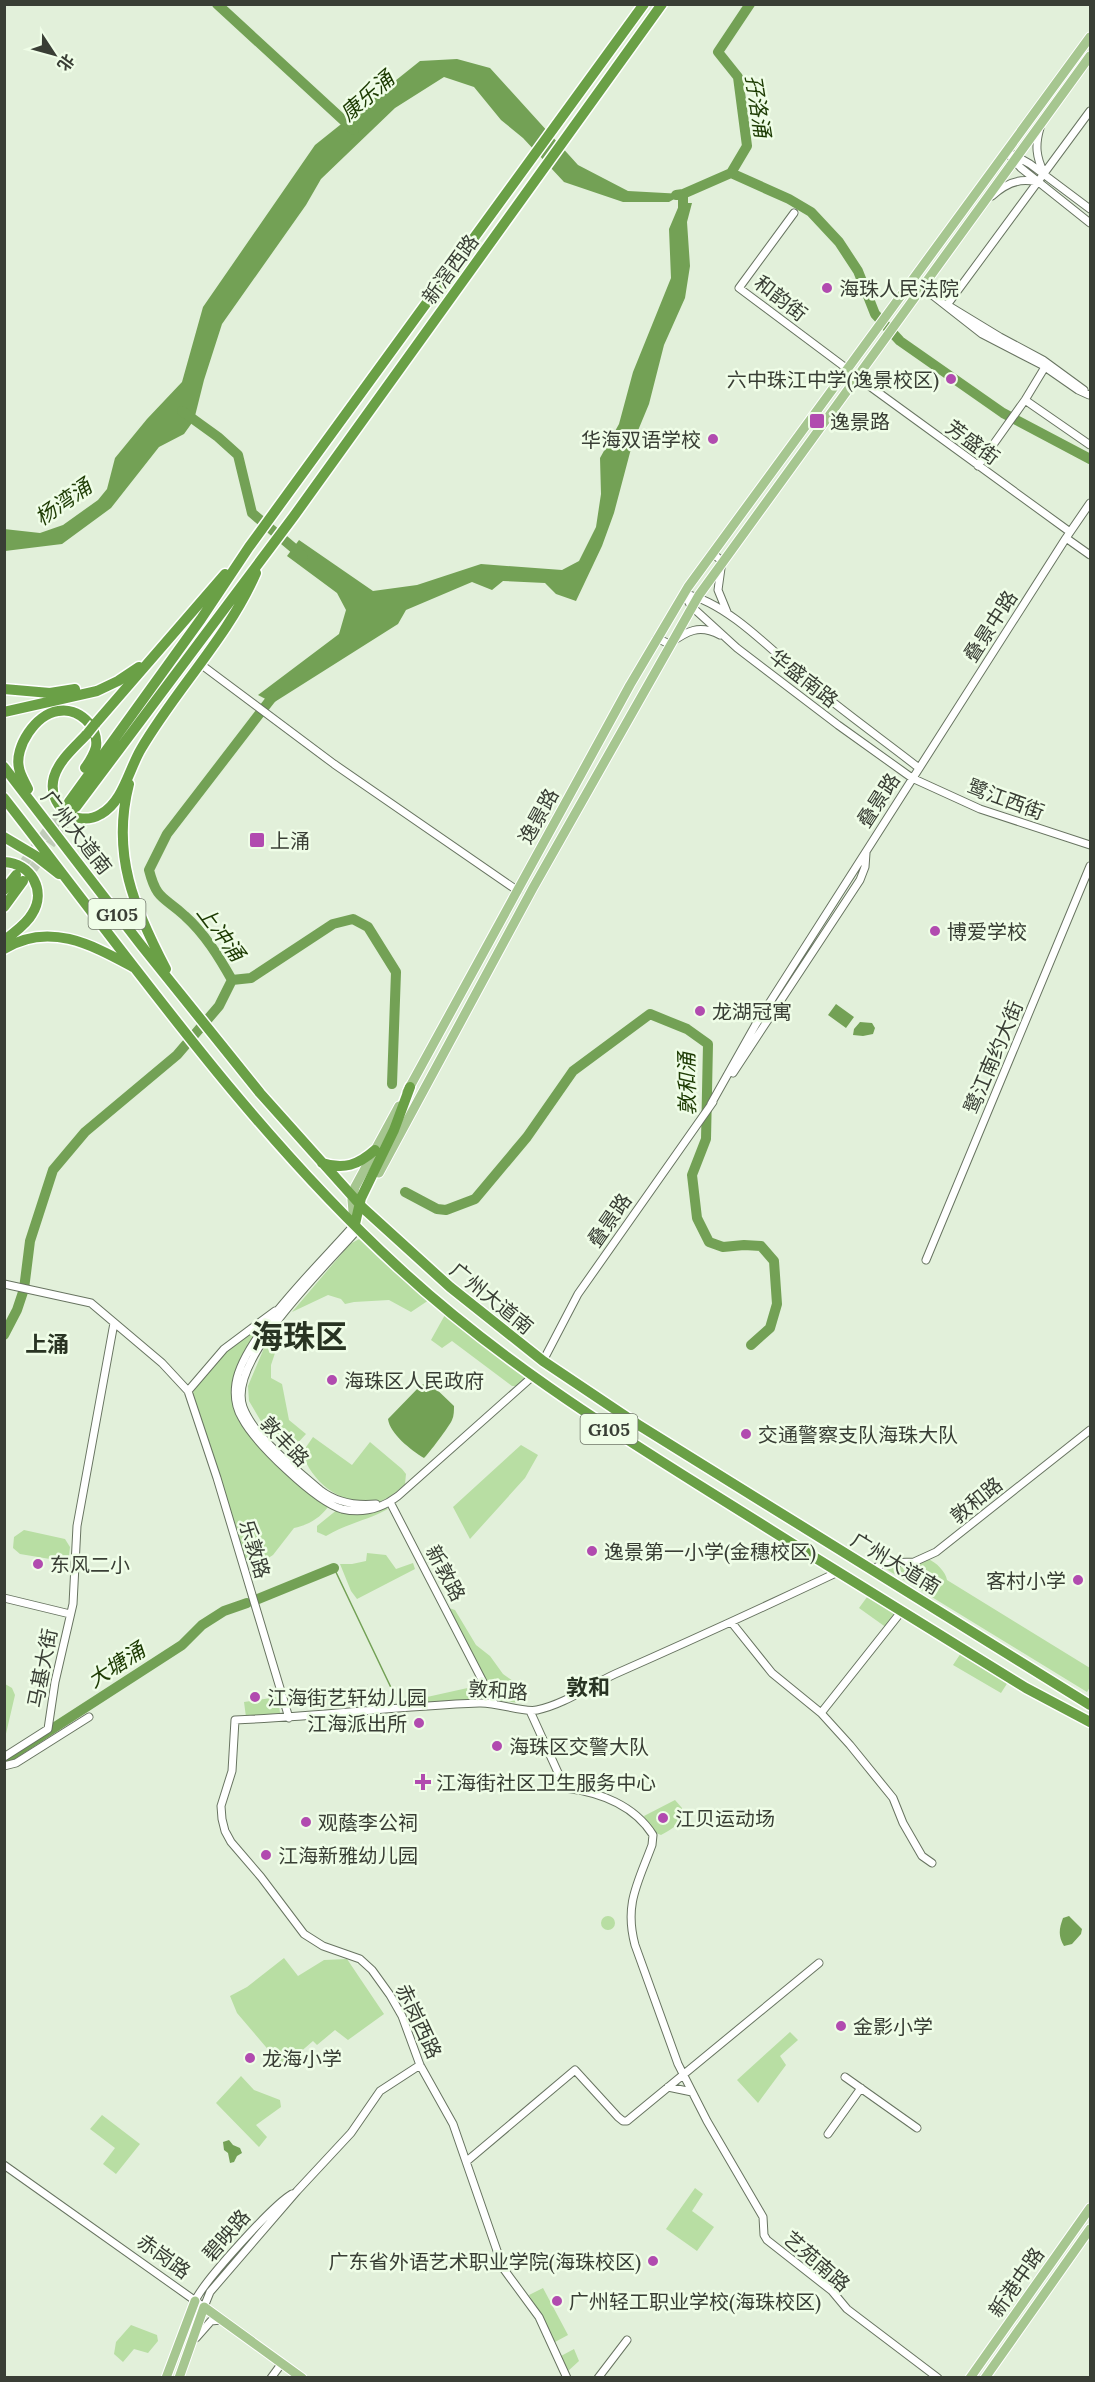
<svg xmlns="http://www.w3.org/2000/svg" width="1095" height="2382" viewBox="0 0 1095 2382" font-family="Lora,'Noto Sans SC',serif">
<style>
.green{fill:#b8dea3}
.water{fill:#73a155}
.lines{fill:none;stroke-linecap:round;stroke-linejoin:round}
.stream{stroke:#73a155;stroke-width:1.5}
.river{stroke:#73a155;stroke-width:10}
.highway-tunnel{stroke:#c0ccb9;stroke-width:10;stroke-dasharray:10 5;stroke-linecap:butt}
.minor-casing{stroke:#687461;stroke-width:9}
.major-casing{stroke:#fff;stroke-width:11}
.highway-casing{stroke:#fff;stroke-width:13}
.minor{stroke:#fff;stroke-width:7}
.major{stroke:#a6c690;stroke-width:9}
.highway{stroke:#6aa046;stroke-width:10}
.highway-bridge-casing{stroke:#fff;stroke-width:13;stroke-linecap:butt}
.highway-bridge{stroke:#6aa046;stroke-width:10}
.poi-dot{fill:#b14baf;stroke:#effde7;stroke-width:2}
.labels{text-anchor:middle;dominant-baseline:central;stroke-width:5;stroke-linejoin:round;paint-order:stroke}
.shield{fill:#effde7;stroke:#70776a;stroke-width:1.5}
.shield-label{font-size:18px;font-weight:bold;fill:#393e35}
.street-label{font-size:20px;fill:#393e35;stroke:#effde7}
.poi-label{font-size:20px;fill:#393e35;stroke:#effde7;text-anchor:start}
.water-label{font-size:21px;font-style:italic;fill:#1d3b03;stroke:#effde7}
.quarter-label{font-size:22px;font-weight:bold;fill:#293423;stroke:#effde7}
.town-label{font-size:32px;font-weight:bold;fill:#293423;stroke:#effde7}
</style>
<rect width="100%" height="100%" fill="#e2f0da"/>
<!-- green -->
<path class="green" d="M361,1238l68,62 -18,12 -22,-12 -35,2 -9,2 -4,-5 -13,-4 -36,17 58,-68z
M276,1312l-10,11 -33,63c-9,42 64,99 95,121 -9,12 -20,18 -34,21l-21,27 -14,9 -15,-7 -51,-164c11,-31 58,-62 83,-81z
M446,1313l82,64 -12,9h-4l-60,-45 -10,7 -11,-8z
M270,1334l10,4 -9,27v13l11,6 7,36 17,14 -12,13 -13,-2 -19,-22 -13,-22 -1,-15z
M313,1437l39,28 18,-23 32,27 4,5 -1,10c-8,7 -17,16 -28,18 -35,4 -64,-18 -75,-49z
M521,1445l17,10 -13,23 -55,61 -17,-32z
M386,1507l2,2c-20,11 -42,15 -62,27l-9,-4v-6l21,-17z
M24,1530l41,9 5,8 -1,9 -7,5 -42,-7 -7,-6 1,-11z
M367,1553l19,2 10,14 17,-6 2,6 -58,30 -6,-8 -11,-27h12l14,-3z
M928,1559c8,3 18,13 19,21l143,88v19l-3,5 -201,-123 4,-4z
M870,1593l27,19 -10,16 -28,-20z
M449,1608l6,2 21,35 14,11 13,18 10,7 8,14 -2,8 -23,-3z
M963,1650l47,29 -9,14 -48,-28z
M5,1684l7,4 3,7 -10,43z
M481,1685l8,12 -2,3 -75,5 -12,-2z
M278,1697l2,16 -34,4 -2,-15z
M675,1800l7,8c0,16 -8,20 -21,27 -9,-3 -13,-11 -17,-19z
M601 1923a7 7 0 1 1 14 0a7 7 0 1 1-14 0Z
M284,1958l14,18 26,-16 23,-1 37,55 -36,26 -13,-10 -18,15 -4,-4 -30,26 -46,-54 -7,-17 17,-9z
M790,2032l8,8 -18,16 6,9 -28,38 -21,-23z
M241,2076l13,14 26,10 1,7 -25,18 11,12 -8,10 -43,-44z
M102,2115l38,29 -24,30 -13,-10 12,-16 -25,-19z
M695,2188l8,6 -11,17 22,16 -17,24 -31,-22z
M543,2288l25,47 -13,7 -26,-47z
M131,2325l26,10 1,6 -10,12 -14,-4 -11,13 -9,-8 2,-12z
M574,2349l5,12 -12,11 -6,-16z"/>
<!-- water -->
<path class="water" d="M457,59l33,9 88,97 50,26 55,3 -14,8h-46l-59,-20 -41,-44 -22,-18 -27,-33 -30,-10 -49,31 -74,71 -15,26 -84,119 -18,56 -10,40 -10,14 -25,13 -48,61 -49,36 -57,7 -1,-22 36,4 23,-8 35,-25 9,-11 8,-31 32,-39 35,-37 21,-75 112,-162 105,-84z
M680,203h12l-5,19 3,44 -5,32 -21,47 -15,59 -17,41 -18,68 -12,33 -26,55 -20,-7 -11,-11 -42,-2 -11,9 -20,-8 -66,28 -8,14 -125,79 -15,-8 81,-61 7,-24 -9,-17 -50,-37 12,-16 74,51 44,-6 64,-21 81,6 17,-9 17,-34 5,-33 -1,-36 19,-34 14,-52 38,-94 -2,-49z
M836,1004l18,13 -8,11 -18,-13z
M860,1022l12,1 3,5 -2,6 -10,2 -10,-1 1,-6z
M430,1383l24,23c0,4 0,10 -2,14 -1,4 -25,36 -28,38 -13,-8 -34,-24 -36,-39l33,-34z
M1069,1916l13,13 -1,5 -9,10 -8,2c-6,-10 -5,-17 -1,-28z
M229,2140l4,5 7,3 2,5 -5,3 -3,6 -4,1 -2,-10 -4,-3 -1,-8z"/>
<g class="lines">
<!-- stream -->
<path class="stream" d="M334,1568l61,128"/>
<!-- river -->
<path class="river" d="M217,4l137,126
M731,173l58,26 22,13 28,30 19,29 17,43 25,27 103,72 87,46
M676,195l7,-1 48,-21 16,-27 -9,-69 -20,-25 32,-48
M683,215v-21
M182,411l36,26 20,18 14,58 51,43
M232,980l19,-2 82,-54 20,-5 15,8 28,45 -4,112
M405,1192l32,17 9,1 29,-11 52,-62 46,-66 77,-57 37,15 21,15 -2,95 -14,36 5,43 12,24 14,5 21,-2 17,1 13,15 3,43 -7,24 -19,17
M4,1335l13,-25 7,-21 6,-48 23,-71 32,-38 92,-77 42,-49 13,-26c-13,-23 -27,-46 -47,-64 -21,-20 -28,-15 -36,-46l18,-36 110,-143
M258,1599l76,-31
M4,1760l178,-115 20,-20 22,-14 23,-8"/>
<!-- highway-tunnel -->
<path class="highway-tunnel" d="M16,874l51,-70
M24,881l52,-73"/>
<defs>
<path id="minor" d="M1040,128c-5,17 -4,29 4,45
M1006,151l15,17 69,55
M1014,155l16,9 60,45
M992,196c13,-12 27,-19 44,-14
M794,213l-55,75 107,80
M922,287l60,47 60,31 36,25 11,5
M947,305l143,-194
M949,306l51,31 43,23 41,30
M857,377l213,155
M1025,400l65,45
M978,466l47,-66 20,-33
M1066,538l24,17
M712,553l10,8 -4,29 9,22
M684,594l7,12 46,42 101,77 74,53 68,31 110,36
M684,594c47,8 101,71 140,101 31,25 63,48 95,73
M657,638l12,6c18,-13 30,-20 51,-9
M199,663l135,101 184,127
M733,1073l127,-193 5,-13 1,-14
M711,1104l45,-80 310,-486 24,-35
M355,1224c-32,37 -112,113 -119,159 -2,13 0,25 6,35 13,25 74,84 100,91 21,5 39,0 56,-13l134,-119
M359,1228c-30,35 -133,132 -116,179 11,30 53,62 77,83 17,13 35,16 56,14
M926,1260l164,-394
M4,1284l87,19 71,60 26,28 29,87 72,240
M543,1361l35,-67 135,-192
M188,1391l36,-42 51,-38
M390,1502l104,201
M871,1570l13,-7 30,-1 22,-10 154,-122
M4,1598l66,16
M732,1623l40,50 49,40 29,32 43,53 10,25 19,33 10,7
M530,1711l35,77c34,4 69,17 88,47l-1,10c-14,38 -28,59 -17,100l43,119 29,57 56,96 1,18 3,5 65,51 15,18 91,69
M821,1713l80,-101
M4,1757l44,-28 7,-47 18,-78 4,-78 37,-203
M4,1766l12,-3 73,-46
M845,2077l72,51
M668,2087l24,5
M828,2134l33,-46
M467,2161l108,-91 43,47 5,4h4l192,-158
M4,2165l200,142 6,-15 87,-101 54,-58 29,-42 40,-26
M195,2301c9,-20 78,-96 97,-107
M196,2338l15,-17 10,-1
M271,2378l11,-15
M567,2378l-28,-61 -36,-49 -50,-144 -33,-59 -18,-49 -12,-21 -18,-25 -12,-11 -37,-13 -19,-12 -43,-57 -30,-35 -6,-11 -3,-12 -1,-13 11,-35 3,-51c81,-3 162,-14 244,-17 18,-1 44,10 58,7 28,-6 52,-24 78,-36 75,-33 149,-67 223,-102
M598,2378l29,-38"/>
<path id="major" d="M407,1092l223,-407 58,-98 402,-550
M379,1173l154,-285 166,-293 391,-539
M354,1222l-2,-22 3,-13 44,-81
M166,2378l29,-77
M179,2378l25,-71 98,71
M970,2378l120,-170
M985,2378l105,-149"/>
<path id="highway" d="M4,689l46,4 25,-4
M4,712l93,-21 21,-10 21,-14
M95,724l130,-150
M87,734c-12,13 -28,26 -33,43 -8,28 22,52 47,37 22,-12 28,-45 40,-65 35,-60 87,-112 115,-176
M4,767l137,178 119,148 103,115 87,79 93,74 94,63 453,281
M129,784c-18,70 5,124 37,185
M28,789c-3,-7 -8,-14 -9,-21 -5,-21 17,-54 39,-57 20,-4 41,15 38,36 -2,7 -6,14 -11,21
M4,798c126,161 243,330 394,469 95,88 203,157 312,225 105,66 211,131 316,196l64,34
M69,802l132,-183 48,-72 395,-543
M76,807l218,-291 368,-512
M4,837l32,19 23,18
M4,862c27,1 43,29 28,52 -6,11 -18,18 -28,27
M4,890l12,-15
M4,907l19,-26
M4,949c45,-28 88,-4 129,18
M322,1163c22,7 36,2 53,-13
M355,1224l6,-26 33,-68 16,-43"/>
</defs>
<!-- minor casing -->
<use href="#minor" class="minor-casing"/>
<!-- major casing -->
<use href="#major" class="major-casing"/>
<!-- highway casing -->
<use href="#highway" class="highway-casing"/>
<!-- minor -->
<use href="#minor" class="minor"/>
<!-- major -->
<use href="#major" class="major"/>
<!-- highway -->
<use href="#highway" class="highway"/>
<defs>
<path id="highway-bridge" d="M87,734l8,-10"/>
</defs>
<!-- highway-bridge casing -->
<use href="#highway-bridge" class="highway-bridge-casing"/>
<!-- highway-bridge -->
<use href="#highway-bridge" class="highway-bridge"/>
</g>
<!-- markers -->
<g class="poi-dot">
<circle cx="827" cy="288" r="6"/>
<circle cx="951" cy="379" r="6"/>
<rect x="809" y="413" width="16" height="16" rx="3"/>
<circle cx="713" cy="439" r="6"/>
<rect x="249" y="832" width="16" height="16" rx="3"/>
<circle cx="935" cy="931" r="6"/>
<circle cx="700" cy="1011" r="6"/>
<circle cx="332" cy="1380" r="6"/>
<circle cx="746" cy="1434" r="6"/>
<circle cx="592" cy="1551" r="6"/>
<circle cx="38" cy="1564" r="6"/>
<circle cx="1078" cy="1580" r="6"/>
<circle cx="255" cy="1697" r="6"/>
<circle cx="419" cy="1723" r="6"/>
<circle cx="497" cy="1746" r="6"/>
<path d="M420 1773h6v6h6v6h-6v6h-6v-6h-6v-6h6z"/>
<circle cx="663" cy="1818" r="6"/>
<circle cx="306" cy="1822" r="6"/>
<circle cx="266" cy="1855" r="6"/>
<circle cx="841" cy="2026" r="6"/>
<circle cx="250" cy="2058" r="6"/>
<circle cx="653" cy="2261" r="6"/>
<circle cx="557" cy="2301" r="6"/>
</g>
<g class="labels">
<!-- shield labels -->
<g class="shield">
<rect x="88.5" y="899" width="57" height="30" rx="4.5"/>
<rect x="580.5" y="1414" width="57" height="30" rx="4.5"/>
</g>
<g class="shield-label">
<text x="117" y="914">G105</text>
<text x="609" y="1429">G105</text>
</g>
<!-- street labels -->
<g class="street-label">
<text transform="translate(450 269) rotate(-54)">新滘西路</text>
<text transform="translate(781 298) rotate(38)">和韵街</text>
<text transform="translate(973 442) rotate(36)">芳盛街</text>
<text transform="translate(990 626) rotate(-57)">叠景中路</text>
<text transform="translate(804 678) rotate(38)">华盛南路</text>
<text transform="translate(1006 799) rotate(20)">鹭江西街</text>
<text transform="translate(878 800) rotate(-57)">叠景路</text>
<text transform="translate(538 816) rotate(-61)">逸景路</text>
<text transform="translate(77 832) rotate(52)">广州大道南</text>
<text transform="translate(993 1057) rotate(-67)">鹭江南约大街</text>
<text transform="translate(609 1220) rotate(-55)">叠景路</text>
<text transform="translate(492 1298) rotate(39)">广州大道南</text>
<text transform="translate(285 1441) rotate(46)">敦丰路</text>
<text transform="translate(976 1500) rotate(-39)">敦和路</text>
<text transform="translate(255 1549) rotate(73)">乐敦路</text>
<text transform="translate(896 1563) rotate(31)">广州大道南</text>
<text transform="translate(446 1573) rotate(62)">新敦路</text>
<text transform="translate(42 1668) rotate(-79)">马基大街</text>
<text transform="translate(498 1690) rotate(4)">敦和路</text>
<text transform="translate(419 2021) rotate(65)">赤岗西路</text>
<text transform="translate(226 2235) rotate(-49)">碧映路</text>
<text transform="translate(164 2256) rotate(36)">赤岗路</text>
<text transform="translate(817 2261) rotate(41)">艺苑南路</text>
<text transform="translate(1016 2282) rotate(-55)">新港中路</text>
</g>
<!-- poi labels -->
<g class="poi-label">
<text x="839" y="288">海珠人民法院</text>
<text x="939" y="379" text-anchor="end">六中珠江中学(逸景校区)</text>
<text x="830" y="421">逸景路</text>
<text x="701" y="439" text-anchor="end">华海双语学校</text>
<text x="270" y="840">上涌</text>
<text x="947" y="931">博爱学校</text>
<text x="712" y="1011">龙湖冠寓</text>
<text x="344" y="1380">海珠区人民政府</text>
<text x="758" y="1434">交通警察支队海珠大队</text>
<text x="604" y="1551">逸景第一小学(金穗校区)</text>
<text x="50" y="1564">东风二小</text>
<text x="1066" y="1580" text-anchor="end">客村小学</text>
<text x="267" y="1697">江海街艺轩幼儿园</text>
<text x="407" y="1723" text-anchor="end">江海派出所</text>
<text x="509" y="1746">海珠区交警大队</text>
<text x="436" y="1782">江海街社区卫生服务中心</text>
<text x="675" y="1818">江贝运动场</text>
<text x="318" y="1822">观蔭李公祠</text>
<text x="278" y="1855">江海新雅幼儿园</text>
<text x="853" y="2026">金影小学</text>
<text x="262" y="2058">龙海小学</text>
<text x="641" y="2261" text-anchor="end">广东省外语艺术职业学院(海珠校区)</text>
<text x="569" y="2301">广州轻工职业学校(海珠校区)</text>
</g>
<!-- water labels -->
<g class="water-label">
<text transform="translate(367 96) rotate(-41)">康乐涌</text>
<text transform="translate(758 106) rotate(81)">孖洛涌</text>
<text transform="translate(63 502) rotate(-35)">杨湾涌</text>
<text transform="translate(221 933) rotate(53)">上冲涌</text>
<text transform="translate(687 1084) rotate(-91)">敦和涌</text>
<text transform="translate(116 1665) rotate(-33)">大塘涌</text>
</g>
<!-- quarter labels -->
<g class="quarter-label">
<text x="47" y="1344">上涌</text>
<text x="588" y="1687">敦和</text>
</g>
<!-- town labels -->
<g class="town-label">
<text x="299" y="1336">海珠区</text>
</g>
</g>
<!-- border -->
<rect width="1095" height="2382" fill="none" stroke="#393e35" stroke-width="12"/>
<!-- north arrow -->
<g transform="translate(54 54) rotate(126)" stroke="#effde7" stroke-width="4.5" paint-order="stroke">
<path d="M0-4.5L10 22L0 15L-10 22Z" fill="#393e35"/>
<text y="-9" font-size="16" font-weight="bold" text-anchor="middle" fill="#393e35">北</text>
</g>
</svg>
